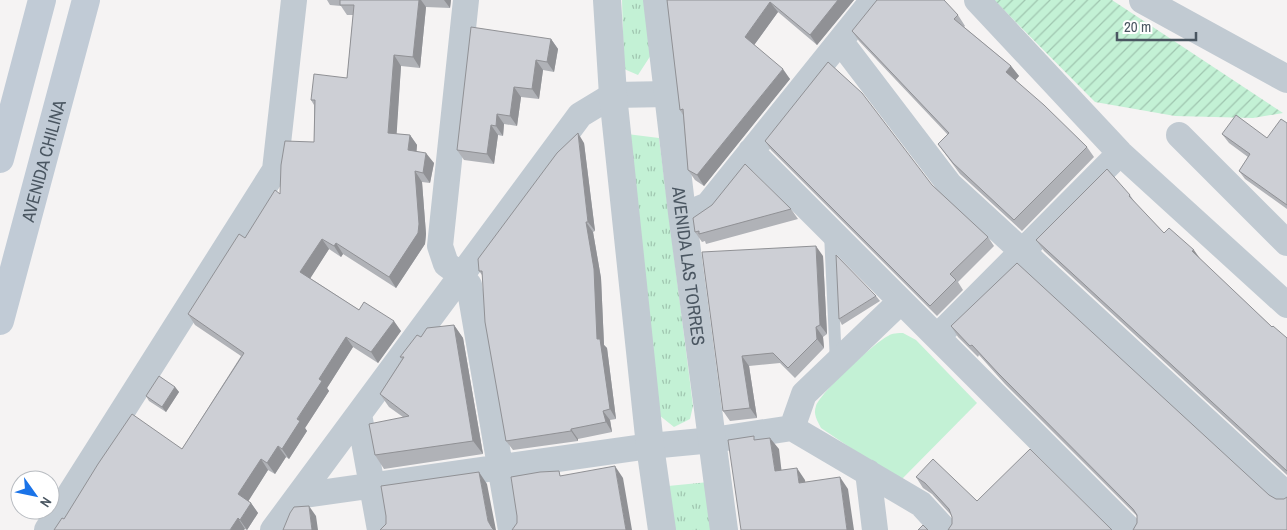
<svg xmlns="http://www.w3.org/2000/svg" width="1287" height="530" viewBox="0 0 1287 530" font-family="'Archivo Narrow',sans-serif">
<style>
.grass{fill:url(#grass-tufts)}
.garden{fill:url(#garden-furrows)}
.pitch{fill:#c3f1d5}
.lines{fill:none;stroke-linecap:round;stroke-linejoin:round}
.service{stroke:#c1cad2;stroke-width:12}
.minor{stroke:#c1cad2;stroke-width:26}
.tertiary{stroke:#c1cad2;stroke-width:28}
.secondary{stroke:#c1cbd6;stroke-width:28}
.wall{fill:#b0b2b7}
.shaded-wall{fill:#909195}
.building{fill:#cdcfd5;stroke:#909195}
.labels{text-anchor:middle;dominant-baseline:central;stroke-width:5;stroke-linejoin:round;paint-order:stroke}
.street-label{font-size:18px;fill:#4a5661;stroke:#fff}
</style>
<defs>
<pattern id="grass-tufts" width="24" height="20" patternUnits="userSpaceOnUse" patternTransform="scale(1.25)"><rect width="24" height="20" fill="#c3f1d5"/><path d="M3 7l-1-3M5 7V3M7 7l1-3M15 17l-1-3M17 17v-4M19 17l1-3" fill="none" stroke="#a0c6b0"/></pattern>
<pattern id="garden-furrows" width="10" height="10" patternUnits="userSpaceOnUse" patternTransform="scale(1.25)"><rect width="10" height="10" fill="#c3f1d5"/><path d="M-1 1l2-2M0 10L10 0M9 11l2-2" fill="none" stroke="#a0c6b0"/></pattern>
</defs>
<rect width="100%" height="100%" fill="#f5f3f3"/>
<!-- grass -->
<path class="grass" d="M622,0h22l7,55 -13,20 -14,-6z
M627,134l32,4 34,268 -3,13 -16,8 -15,-12z
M709,482l6,48h-40l-7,-44z"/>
<!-- garden -->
<path class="garden" d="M994,0h118l171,113 -30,5 -78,-2 -80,-14z"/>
<!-- pitch -->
<path class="pitch" d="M903,333l13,7 61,63 -77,78 -79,-53c-4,-8 -8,-14 -5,-22 5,-14 58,-63 72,-70 4,-3 10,-3 15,-3z"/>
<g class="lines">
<!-- service -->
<path class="service" d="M830,233l6,130"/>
<!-- minor -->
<path class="minor" d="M466,0l-26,246 6,18 15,11 8,10 42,245
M977,0l143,153 167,152
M840,41l109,143 338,311
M1179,135l108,108
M751,151l379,379
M682,213l14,-3 12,-5 165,-205
M937,337l183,-184
M359,414l21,116
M792,428l12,-34 97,-93
M868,472l7,58
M298,496l352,-50 63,-6 79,-12 129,76 24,26
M47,530l228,-360 19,-170
M273,530l307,-415 33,-20 56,-1"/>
<!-- tertiary -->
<g class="tertiary">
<path d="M607,0l6,95 37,351 12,84"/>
<path id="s1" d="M657,0l25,213 42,317"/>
<path d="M1143,0l144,79"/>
</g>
<!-- secondary -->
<g class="secondary">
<path d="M0,159l42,-159"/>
<path id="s2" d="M0,321l86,-321"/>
</g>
</g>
<!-- wall -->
<path class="wall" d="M327,0h124l-1,8 -24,-1 -6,61 -19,-2 -5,68 14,1 7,10 -1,6 18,12 -4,20 -8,-1 4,52 -1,10 -29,44 -53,-34 -2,3 -12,-8 -19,29 46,30 45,23 -23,32 -25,-16 -26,41 2,3 -24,37 2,3 -18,28 -3,-2 -11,17 -7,-4 -20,31 3,2 7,10 -11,17 -2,-1 -181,-10 118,-70 59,-93 -46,-31 -7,-11 57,-76 35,-44 34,-52v-37l-3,-5 36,-22 6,-63h-6l-6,-9 -11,-1z
M667,0h187l-37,45 -39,-33 -24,33 36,34 -86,107 -9,-6 -7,-10 -5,-55 -3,-5z
M958,15l7,11 -1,1 47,39 8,10 -4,4 72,67 7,10 -72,74 -62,-57 -22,-30 10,-9 -89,-94 -7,-10z
M551,39l7,10 -4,23 -11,-2 -4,29 -18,-2 -4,29 -13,-2 -1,12 -5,-1 -4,29 -30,-4 -7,-10z
M1287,123v86l-42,-30 -6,-8 9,-14 -19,-14 -7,-9 45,4z
M765,141l167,44 56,52 6,9 -36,36 5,8 -26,26 -166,-166z
M584,143l11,88 -2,1 8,46 3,67 3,3 9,71 -6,1 2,12 -34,7v2l-65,9 -7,-9 -24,-166 -3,-4z
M1130,195l6,9 28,29 37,27 71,67 15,11v137l-243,-224 -8,-11z
M712,205l79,4 7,10 -92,25 -1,-3 -3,1 -7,-10z
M702,252l121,4 4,78 -4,3 1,11 -29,30 -15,-15 -31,3 8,52 -27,3 -7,-10z
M876,296l4,5 -38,24 -3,-6z
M454,325l9,13 20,116 -99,15 -9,-14 28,-38 -14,-10 -9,-13 22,-35 -2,-2 21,-20z
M951,326l325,173h8l3,31 -150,-7v-7l-132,-132 -26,-29 -1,2 -20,-20z
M175,387l4,5 -13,20 -17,-11 -3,-5z
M916,477l61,24 -25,23v-7l-1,-2 -19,-21 -9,-6z"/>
<!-- shaded-wall -->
<path class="shaded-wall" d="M419,0h2l5,7 -6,61 -7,-11z
M444,0h7l-1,8z
M838,0h16l-37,45 -7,-10z
M770,2l8,10 -26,36 -7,-11z
M551,39l7,10 -4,23 -7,-10z
M394,55l7,11 -5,78 -8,-11z
M536,60l7,10 -4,29 -7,-10z
M1011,66l8,10 -6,7 -7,-11z
M783,69l7,10 -86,107 -7,-11z
M514,87l7,10 -4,29 -7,-10z
M497,114l7,10 -1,12 -7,-10z
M491,125l7,10 -4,29 -7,-10z
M578,133l6,10 11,88 -7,-9z
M410,135l7,10 -1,16 -8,-11z
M426,153l8,10 -4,20 -7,-10z
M415,171l7,11 4,52 -1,10 -29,44 -7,-11z
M586,222l7,10 8,46 3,67 3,3 9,71 -6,-10 -13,-70z
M322,239l7,10 -21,33 -8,-10z
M336,243l7,11 -2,3 -7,-11z
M816,246l7,10 4,78 -7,-9z
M1194,250l7,10 -9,-9z
M394,321l7,10 -23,32 -7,-11z
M454,325l9,13 20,116 -10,-13z
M816,327l7,10 1,11 -7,-9z
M346,337l7,10 -26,41 2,3 -24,37 2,3 -18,28 -7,-10 37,-70z
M742,356l7,10 8,52 -7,-10z
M175,387l4,5 -13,20 -4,-5z
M603,411l7,9 2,12 -6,-10z
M571,429l7,10v2l-7,-10z
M770,438l9,11 4,34 -8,-12z
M278,446l8,11 -11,17 -8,-11z
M261,459l7,11 -22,35 -8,-11z
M615,466l8,12 9,52h-6z
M797,468l8,12 2,14 -8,-11z
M479,472l8,12 9,46h-3l-5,-9z
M840,477l8,12 6,41h-7z
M251,503l7,10 -11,17 -7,-10z
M309,506l7,10 2,14h-6z
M238,518l7,11 -1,1h-14z"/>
<!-- building -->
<path class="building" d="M340,0h79l-6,57 -19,-2 -6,78 22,2 -2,15 18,3 -3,20 -8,-2 4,53 -1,9 -29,44 -53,-34 -2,3 -12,-7 -22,33 56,36 3,2 5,-8 30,19 -23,31 -25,-15 -27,42 3,2 -25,38 3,2 -18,28 -4,-3 -11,17 -6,-4 -23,35 13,9 -11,17 -2,-2 -8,12h-176l8,-12 2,1 34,-55 34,-50 50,35 62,-96 -56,-39 51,-80 6,4 30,-48 5,4 1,-29 4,-24 29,1 1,-42h-4l3,-26 33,4 7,-73h-14z
M667,0h171l-28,35 -40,-33 -25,35 38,32 -86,106 -9,-5 -5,-61 -3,1z
M877,0h67l14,15 -4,4 57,47 -5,6 38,33 43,42 -73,73 -61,-57 -15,-19 11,-11 -97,-102z
M471,27l80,12 -4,23 -11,-2 -4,29 -18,-2 -4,29 -13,-2 -1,12 -5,-1 -4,29 -30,-4z
M828,62l34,31 70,92 56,52 -38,37 6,6 -26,26 -165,-165z
M1236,115l31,23 14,-19 6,4v82l-48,-34 11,-17 -28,-20z
M578,133l10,89h-2l8,47 3,70h3l10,70 -7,2 3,11 -35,7v2l-65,10 -21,-119 -3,-51h-3l-1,-12 79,-106z
M745,164l46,45 -92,25v-3l-4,1 -2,-14 19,-13z
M1107,169l23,26 -1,1 35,37 5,-5 25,22 -2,1 80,76 1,-1 14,12v133l-251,-231z
M816,246l4,79 -4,2 1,12 -29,29 -15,-15 -31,3 8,52 -27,3 -21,-159z
M836,255l40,41 -37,23z
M1017,263l252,232 7,4h8l3,-2v33h-154l4,-7v-8l-4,-6 -135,-136 -26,-28 -2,1 -19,-20z
M454,325l19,116 -98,14 -6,-31 40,-8 -29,-22 24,-37h-4l17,-22 4,2 6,-9z
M159,376l16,11 -13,20 -16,-11z
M754,436v4l16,-2 5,33 22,-3 2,15 41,-6 7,53h-106l-13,-90z
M1030,449l82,81h-164l4,-6v-7l-3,-8 -24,-26 -9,-6 17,-18 44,42z
M615,466l11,64h-114l5,-7v-7l-6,-39 29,-5 19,-1 1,5z
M479,472l9,49 4,7 2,2h-114l6,-6v-8l-5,-30z
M309,506l3,24h-29l7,-17 4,-6z
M923,525l5,5h-10z"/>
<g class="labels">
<!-- street labels -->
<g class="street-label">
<text stroke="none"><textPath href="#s2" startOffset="166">AVENIDA CHILINA</textPath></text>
<text stroke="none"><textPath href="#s1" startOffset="268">AVENIDA LAS TORRES</textPath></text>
</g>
</g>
<!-- north arrow -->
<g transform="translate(35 495) rotate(123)"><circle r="24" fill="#ffffff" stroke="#b7bbc0"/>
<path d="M0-4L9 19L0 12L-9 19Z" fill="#1a73e8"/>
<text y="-8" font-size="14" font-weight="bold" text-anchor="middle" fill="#4a5661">N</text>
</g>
<!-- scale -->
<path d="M1117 32v8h79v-8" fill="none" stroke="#4a5661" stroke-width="2.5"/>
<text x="1124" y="32" font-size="15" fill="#4a5661" stroke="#ffffff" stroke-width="4" paint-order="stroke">20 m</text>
</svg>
